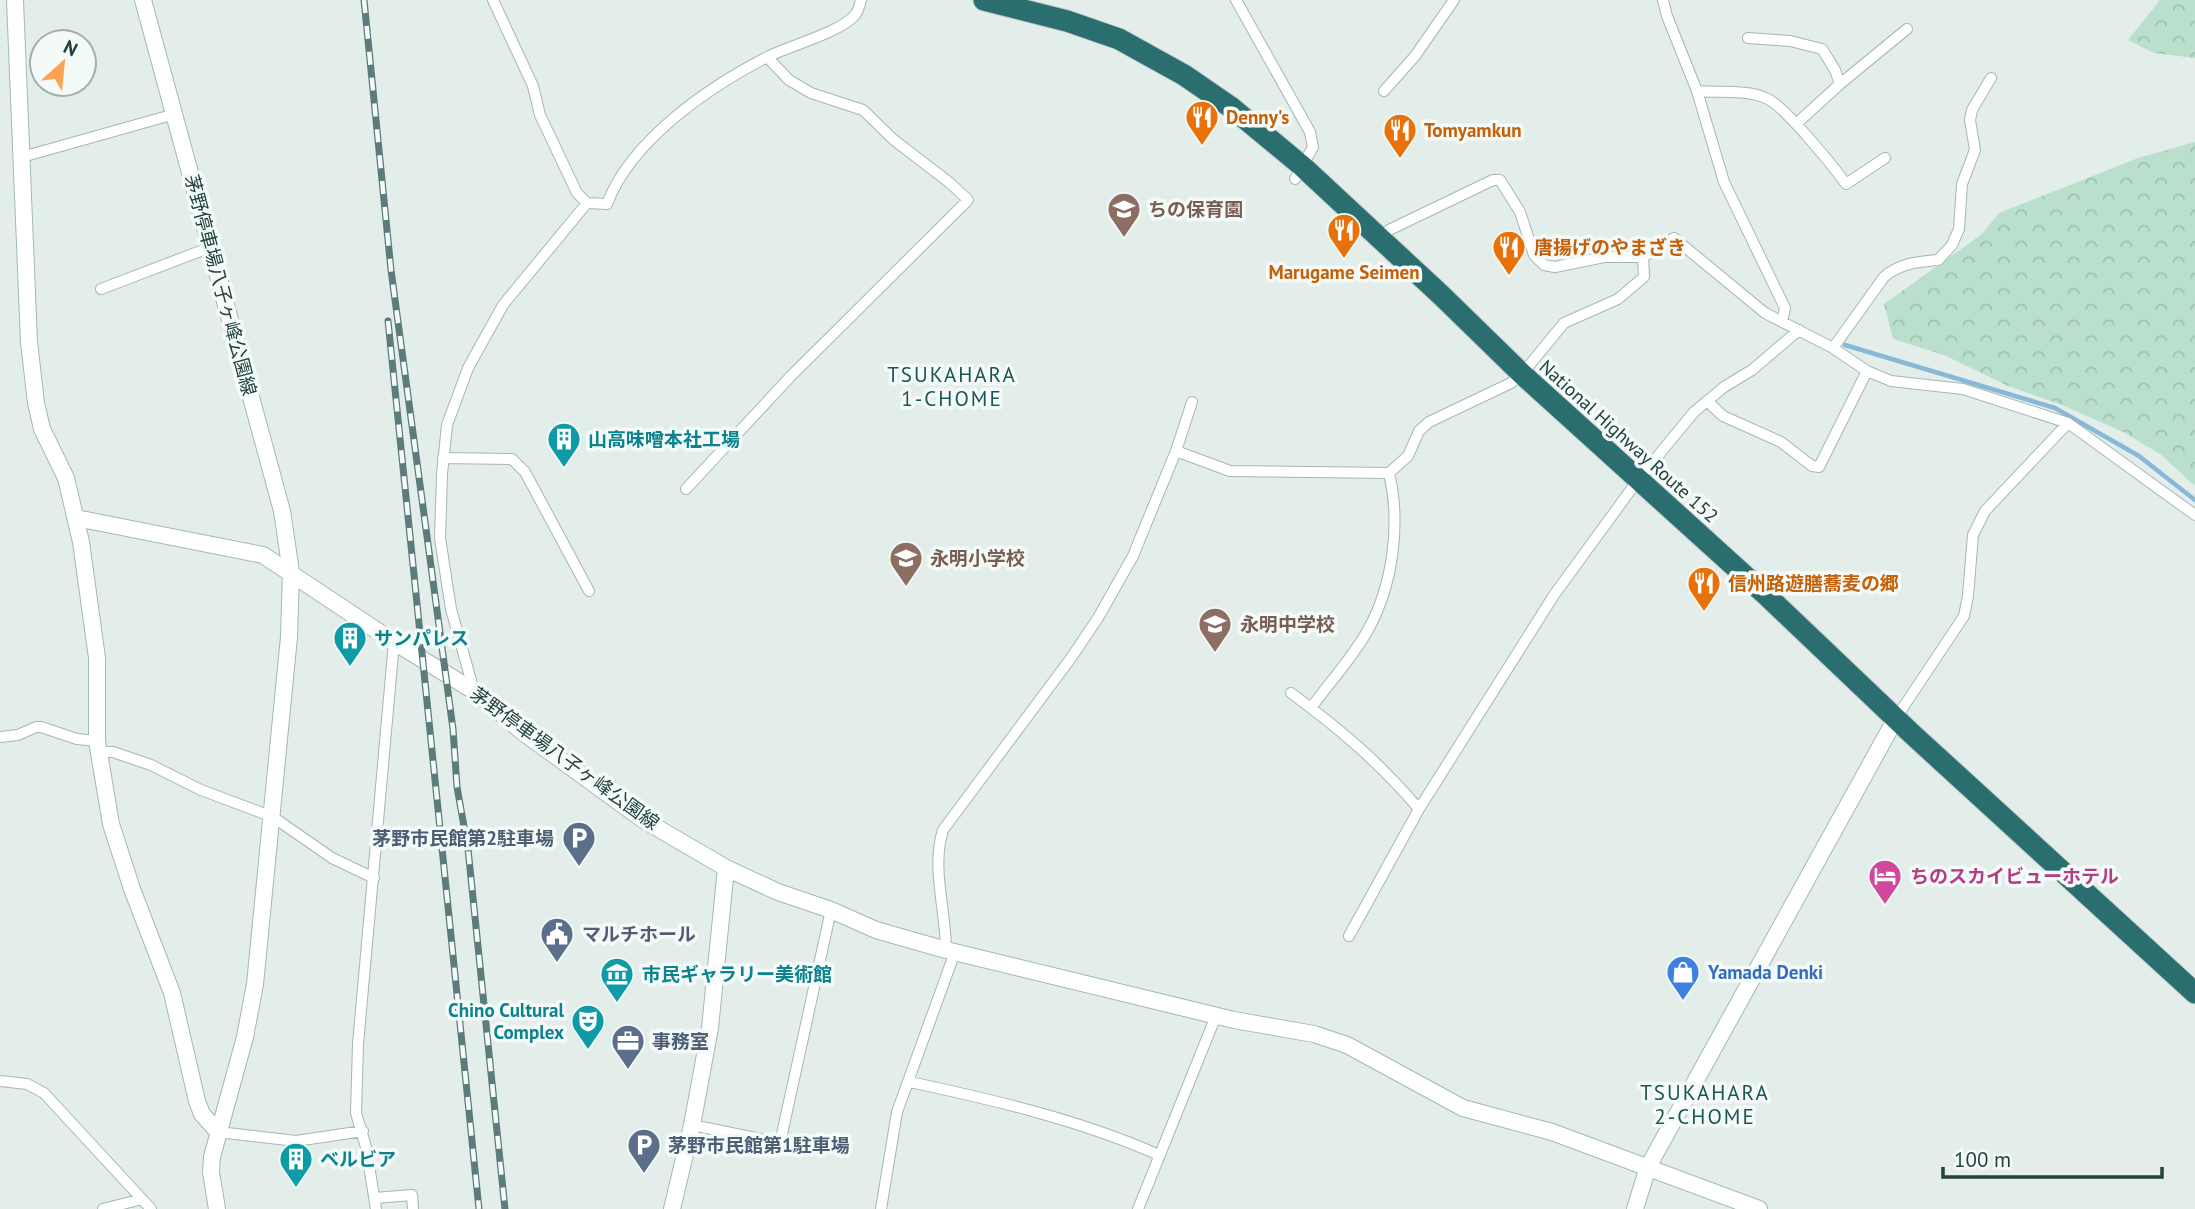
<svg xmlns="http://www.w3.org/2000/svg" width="2195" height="1209" viewBox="0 0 2195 1209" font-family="'PT Sans','Noto Sans JP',sans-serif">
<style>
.forest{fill:url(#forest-crowns)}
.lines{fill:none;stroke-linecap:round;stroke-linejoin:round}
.stream{stroke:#87b8d7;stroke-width:4.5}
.street-casing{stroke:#a5b7b4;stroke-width:12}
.secondary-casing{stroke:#a0bab7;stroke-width:18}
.highway-casing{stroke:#c1cac9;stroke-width:23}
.street{stroke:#fff;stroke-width:10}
.secondary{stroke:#fff;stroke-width:16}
.highway{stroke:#2a6e6f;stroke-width:21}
.rail-casing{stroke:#5c7c7b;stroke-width:7}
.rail{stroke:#f4faf8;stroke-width:4.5;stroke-dasharray:13;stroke-linecap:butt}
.labels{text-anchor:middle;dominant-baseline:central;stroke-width:7;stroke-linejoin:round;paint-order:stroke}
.food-label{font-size:19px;font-weight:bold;fill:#c56008;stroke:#f4faf8;text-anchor:start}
.education-label{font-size:19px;font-weight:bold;fill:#785e54;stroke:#f4faf8;text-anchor:start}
.street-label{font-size:19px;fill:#21413f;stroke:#f4faf8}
.culture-label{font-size:19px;font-weight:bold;fill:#0d838f;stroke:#f4faf8;text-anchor:start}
.service-label{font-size:19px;font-weight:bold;fill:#4e5e75;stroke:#f4faf8;text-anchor:start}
.hotel-label{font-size:19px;font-weight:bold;fill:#b23c85;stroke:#f4faf8;text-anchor:start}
.shop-label{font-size:19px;font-weight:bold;fill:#366cbe;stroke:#f4faf8;text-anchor:start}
.neighbourhood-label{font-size:21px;letter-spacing:2px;fill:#1b5554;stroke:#f4faf8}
</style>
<defs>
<pattern id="forest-crowns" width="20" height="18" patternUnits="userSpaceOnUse" patternTransform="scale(1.75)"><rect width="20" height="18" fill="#bae0cd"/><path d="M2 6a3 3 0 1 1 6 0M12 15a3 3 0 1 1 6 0" fill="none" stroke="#a0c1b1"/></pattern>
</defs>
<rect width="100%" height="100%" fill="#e3eeeb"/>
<!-- forest -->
<path class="forest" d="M2160,0h35v58l-41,-5 -26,-13z
M2195,142v344l-35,-32 -37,-22 -61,-27 -54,-19 -64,-31 -51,-16 -9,-35 98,-70 17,-21 139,-55z"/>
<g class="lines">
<!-- stream -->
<path class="stream" d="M1845,345l210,63 84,48 56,44"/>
<defs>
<path id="street" d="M493,0l40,86 7,29 37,78 10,10 20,1c24,-64 102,-117 160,-147 22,-11 74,-25 88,-42 3,-3 5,-11 6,-15
M1236,0l74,132 3,15 -18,32
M1663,0l4,16 30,75 27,91 61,126 -3,14
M1748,38l42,3 32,8 13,21 5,14 -44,40
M1840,84l67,-55
M1384,91l31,-35 39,-56
M1697,91c22,2 51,-2 71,8 18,9 65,67 78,85l39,-26
M22,157l153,-43
M1378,238l11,-8 104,-50h7l20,32 14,43 10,10 11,2 49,-10h39l31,-19 91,75 68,35 34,23 24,10 72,8 105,34 127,92
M101,289l110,-42
M1833,348l51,-71c16,-14 34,-15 54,-17l14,-15 7,-16 3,-45 13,-34 -5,-30 2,-10 19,-32
M1707,401l16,15 58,26 31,24 7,1 48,-96
M1176,451l54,20 159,2 19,-17 11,-25 10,-9 82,-39 11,-9 42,-51 54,-24 26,-22 -1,-20
M443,458l69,1 13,13 64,119
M686,489l104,-112 178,-177 -18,-17 -56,-43 -31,-30 -52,-17 -22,-13 -22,-23
M474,691l-23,-82 -11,-71 2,-64 5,-49 21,-57 35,-63 84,-102
M1291,693c49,36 89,70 128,116
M1311,708c19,-26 42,-51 57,-78 25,-45 33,-107 21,-157
M1896,718l68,-102 4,-20 5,-61 12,-24 83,-88
M0,737l18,-2 18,-8h5l36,12 20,2
M99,752h14l38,13 50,25 72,27 59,41 42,20
M1349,936l70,-127 135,-214 84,-115 56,-68 30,-25 28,-17 47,-40
M946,950c0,-39 -15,-82 -3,-120l128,-172 27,-40 35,-62 43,-105 16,-49
M0,1081l27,3 17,9 107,116
M910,1082c84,18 170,38 249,73
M692,1125l88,18 51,-233
M218,1132l78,9 67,-10
M375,1198l37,-3 1,14
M103,1209l39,-10
M376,1209l-10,-62 -10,-34 2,-69 36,-402
M881,1209l16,-97 58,-160
M1138,1209l78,-193"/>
<path id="secondary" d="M15,0l14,342 7,61 6,26 24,49 15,64 16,116v83l14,83 21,65 40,104 25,108 5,13 16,18
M143,0l139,511 9,61 -2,65 -34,347 -10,53 -33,120 -1,15 6,37
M76,518l187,37 131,87 80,49 50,42 118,86 84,49 -16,160 -18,97 -20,84
M726,868l52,24 53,18 45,20 70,20 288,70 80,14 33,11 116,63 89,24 207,77
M1635,1209l13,-42 248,-449"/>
<path id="highway" d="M984,0l83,21 52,18 65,36 48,33 70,58 139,129 81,79 243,220 146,139 284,260"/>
</defs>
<!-- street casing -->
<use href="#street" class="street-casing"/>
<!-- secondary casing -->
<use href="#secondary" class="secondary-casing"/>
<!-- highway casing -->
<use href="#highway" class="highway-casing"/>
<!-- street -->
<use href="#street" class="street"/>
<!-- secondary -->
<use href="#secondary" class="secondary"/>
<!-- highway -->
<use href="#highway" class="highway"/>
<defs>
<path id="rail" d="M364,0l27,270 62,459 4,58 11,62 37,360
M388,321l91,888"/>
</defs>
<!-- rail casing -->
<use href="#rail" class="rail-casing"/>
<!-- rail -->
<use href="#rail" class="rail"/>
</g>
<!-- icons -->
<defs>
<symbol id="restaurant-pin" viewBox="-11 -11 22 30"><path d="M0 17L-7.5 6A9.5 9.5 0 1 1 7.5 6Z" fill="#e8710a" stroke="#f4faf8"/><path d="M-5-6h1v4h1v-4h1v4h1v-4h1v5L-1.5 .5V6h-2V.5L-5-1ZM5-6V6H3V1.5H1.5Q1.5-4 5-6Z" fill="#fff"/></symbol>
<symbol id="school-pin" viewBox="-11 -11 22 30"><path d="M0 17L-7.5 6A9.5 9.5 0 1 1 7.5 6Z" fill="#8d6e63" stroke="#f4faf8"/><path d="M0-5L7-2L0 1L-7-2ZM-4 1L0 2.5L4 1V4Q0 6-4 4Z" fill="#fff"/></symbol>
<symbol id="building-pin" viewBox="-11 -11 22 30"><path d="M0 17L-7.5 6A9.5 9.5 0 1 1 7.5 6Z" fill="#0f9aa8" stroke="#f4faf8"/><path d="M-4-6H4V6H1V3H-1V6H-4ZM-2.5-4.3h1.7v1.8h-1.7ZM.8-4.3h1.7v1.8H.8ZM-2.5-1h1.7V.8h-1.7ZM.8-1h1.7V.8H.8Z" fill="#fff"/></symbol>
<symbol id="parking-pin" viewBox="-11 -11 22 30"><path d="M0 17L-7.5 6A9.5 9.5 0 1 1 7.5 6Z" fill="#5c6f8a" stroke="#f4faf8"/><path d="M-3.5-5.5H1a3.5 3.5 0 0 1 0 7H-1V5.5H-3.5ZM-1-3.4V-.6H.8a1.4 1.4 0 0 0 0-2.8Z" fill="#fff"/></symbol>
<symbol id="hotel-pin" viewBox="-11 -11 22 30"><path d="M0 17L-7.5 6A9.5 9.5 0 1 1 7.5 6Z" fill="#d1479c" stroke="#f4faf8"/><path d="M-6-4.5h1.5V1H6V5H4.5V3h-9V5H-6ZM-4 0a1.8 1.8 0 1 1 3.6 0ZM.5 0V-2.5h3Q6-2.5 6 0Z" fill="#fff"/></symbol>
<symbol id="civic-pin" viewBox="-11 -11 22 30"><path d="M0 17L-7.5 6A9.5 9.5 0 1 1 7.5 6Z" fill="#5c6f8a" stroke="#f4faf8"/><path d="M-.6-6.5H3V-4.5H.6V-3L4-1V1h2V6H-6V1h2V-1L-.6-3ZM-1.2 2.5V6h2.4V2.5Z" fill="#fff"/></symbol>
<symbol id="shop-pin" viewBox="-11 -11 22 30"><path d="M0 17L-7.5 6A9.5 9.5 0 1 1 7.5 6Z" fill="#3f7fe0" stroke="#f4faf8"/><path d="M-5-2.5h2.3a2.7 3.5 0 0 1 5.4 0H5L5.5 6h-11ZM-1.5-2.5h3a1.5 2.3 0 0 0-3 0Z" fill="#fff"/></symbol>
<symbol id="museum-pin" viewBox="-11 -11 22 30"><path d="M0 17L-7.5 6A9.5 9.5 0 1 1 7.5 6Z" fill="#0f9aa8" stroke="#f4faf8"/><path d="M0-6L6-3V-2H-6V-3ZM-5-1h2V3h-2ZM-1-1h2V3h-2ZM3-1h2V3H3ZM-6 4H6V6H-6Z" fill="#fff"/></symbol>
<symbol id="theatre-pin" viewBox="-11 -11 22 30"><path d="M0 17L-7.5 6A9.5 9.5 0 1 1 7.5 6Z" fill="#0f9aa8" stroke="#f4faf8"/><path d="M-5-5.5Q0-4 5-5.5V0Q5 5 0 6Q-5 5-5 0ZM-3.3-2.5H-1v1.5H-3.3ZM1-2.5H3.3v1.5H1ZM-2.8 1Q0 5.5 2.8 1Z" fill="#fff"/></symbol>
<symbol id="office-pin" viewBox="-11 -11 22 30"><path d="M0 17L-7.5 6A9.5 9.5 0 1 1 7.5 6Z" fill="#5c6f8a" stroke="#f4faf8"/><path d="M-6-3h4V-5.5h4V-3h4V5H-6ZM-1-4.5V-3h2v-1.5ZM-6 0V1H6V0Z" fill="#fff"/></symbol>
</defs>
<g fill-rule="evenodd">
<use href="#restaurant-pin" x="1183" y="98" width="38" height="52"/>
<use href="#restaurant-pin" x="1381" y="111" width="38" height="52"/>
<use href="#school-pin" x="1105" y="190" width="38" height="52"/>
<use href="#restaurant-pin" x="1325" y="211" width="38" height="52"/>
<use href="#restaurant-pin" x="1490" y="228" width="38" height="52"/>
<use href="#building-pin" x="545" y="420" width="38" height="52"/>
<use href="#school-pin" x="887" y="539" width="38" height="52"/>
<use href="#restaurant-pin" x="1685" y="564" width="38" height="52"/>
<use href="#school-pin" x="1196" y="605" width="38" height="52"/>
<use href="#building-pin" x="331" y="619" width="38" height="52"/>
<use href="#parking-pin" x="560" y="819" width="38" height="52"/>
<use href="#hotel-pin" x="1866" y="857" width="38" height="52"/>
<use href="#civic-pin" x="538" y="915" width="38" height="52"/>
<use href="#shop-pin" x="1664" y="953" width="38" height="52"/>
<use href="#museum-pin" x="598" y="955" width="38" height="52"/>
<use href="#theatre-pin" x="569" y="1002" width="38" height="52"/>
<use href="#office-pin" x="609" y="1022" width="38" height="52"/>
<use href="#parking-pin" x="625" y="1126" width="38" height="52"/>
<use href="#building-pin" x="277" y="1140" width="38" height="52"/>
</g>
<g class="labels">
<!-- food labels -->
<g class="food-label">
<text x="1226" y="117">Denny's</text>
<text x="1424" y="130">Tomyamkun</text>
<text x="1534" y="247">唐揚げのやまざき</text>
<text x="1344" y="272" text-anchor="middle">Marugame Seimen</text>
<text x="1728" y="583">信州路遊膳蕎麦の郷</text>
</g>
<!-- education labels -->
<g class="education-label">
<text x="1148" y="209">ちの保育園</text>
<text x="930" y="558">永明小学校</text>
<text x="1240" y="624">永明中学校</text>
</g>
<!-- street labels -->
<g class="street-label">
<text transform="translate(221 285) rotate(75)">茅野停車場八子ヶ峰公園線</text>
<text transform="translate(1629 441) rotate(42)">National Highway Route 152</text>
<text transform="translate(565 758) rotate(36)">茅野停車場八子ヶ峰公園線</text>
</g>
<!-- culture labels -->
<g class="culture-label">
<text x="588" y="439">山高味噌本社工場</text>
<text x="374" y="638">サンパレス</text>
<text x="642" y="974">市民ギャラリー美術館</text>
<text x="564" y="1010" text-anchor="end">Chino Cultural<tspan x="564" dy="22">Complex</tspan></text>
<text x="320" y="1159">ベルビア</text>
</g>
<!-- service labels -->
<g class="service-label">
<text x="554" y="838" text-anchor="end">茅野市民館第2駐車場</text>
<text x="582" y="934">マルチホール</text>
<text x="652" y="1041">事務室</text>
<text x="668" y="1145">茅野市民館第1駐車場</text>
</g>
<!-- hotel labels -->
<g class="hotel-label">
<text x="1910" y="876">ちのスカイビューホテル</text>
</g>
<!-- shop labels -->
<g class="shop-label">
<text x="1708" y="972">Yamada Denki</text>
</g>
<!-- neighbourhood labels -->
<g class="neighbourhood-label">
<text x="952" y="374">TSUKAHARA<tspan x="952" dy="24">1-CHOME</tspan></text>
<text x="1705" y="1092">TSUKAHARA<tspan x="1705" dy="24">2-CHOME</tspan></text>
</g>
</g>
<!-- north arrow -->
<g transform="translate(63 63) rotate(27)"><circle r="33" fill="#f4faf8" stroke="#a0b0ae" stroke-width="2"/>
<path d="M0-5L12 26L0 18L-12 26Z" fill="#fca353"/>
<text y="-10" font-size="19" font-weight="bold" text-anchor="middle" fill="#21413f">N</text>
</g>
<!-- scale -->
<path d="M1943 1167v10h219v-10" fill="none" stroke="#21413f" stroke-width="3.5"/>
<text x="1954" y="1167" font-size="21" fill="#21413f" stroke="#f4faf8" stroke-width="5" paint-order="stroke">100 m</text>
</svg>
